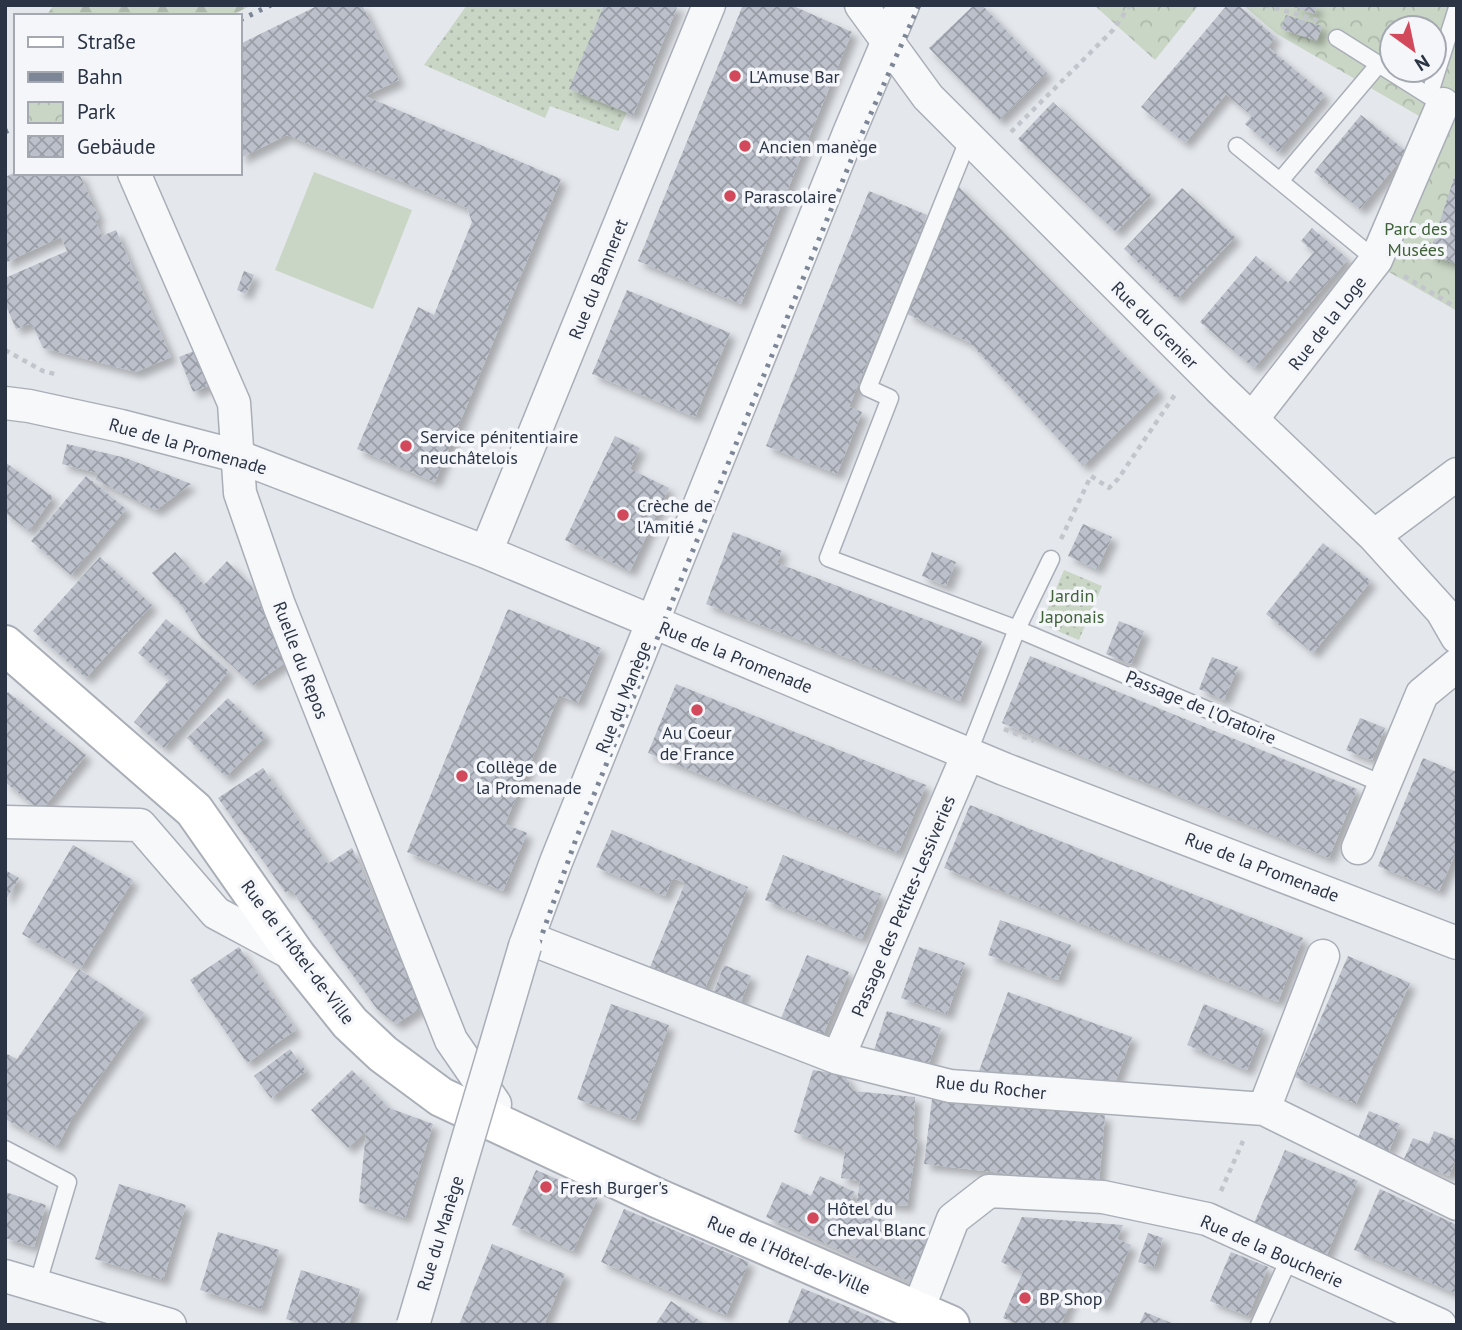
<svg xmlns="http://www.w3.org/2000/svg" width="1462" height="1330" viewBox="0 0 1462 1330" font-family="'PT Sans',sans-serif">
<style>
.grass{fill:#c9d6c5}
.forest{fill:url(#forest-firs)}
.park{fill:url(#park-crowns);fill-rule:evenodd}
.garden{fill:url(#garden-dots)}
.building{fill:url(#building-cross-hatch);filter:url(#shadow)}
.lines{fill:none;stroke-linecap:round;stroke-linejoin:round}
.service-casing{stroke:#a9aeb7;stroke-width:19}
.minor-casing{stroke:#a9aeb7;stroke-width:35}
.secondary-casing{stroke:#a9aeb7;stroke-width:42}
.path{stroke:#c2c5cb;stroke-width:4.5;stroke-dasharray:5 5;stroke-linecap:butt}
.service{stroke:#f7f8fa;stroke-width:16}
.minor{stroke:#f7f8fa;stroke-width:32}
.secondary{stroke:#fff;stroke-width:38}
.rail{stroke:#7d8696;stroke-width:5;stroke-dasharray:3.5 7;stroke-linecap:butt}
.minor-bridge-casing{stroke:#a9aeb7;stroke-width:35;stroke-linecap:butt}
.minor-bridge{stroke:#f7f8fa;stroke-width:32}
.poi-dot{fill:#d1495b;stroke:#f4f6f9;stroke-width:2.5}
.labels{text-anchor:middle;dominant-baseline:central;stroke-width:7;stroke-linejoin:round;paint-order:stroke}
.poi-label{font-size:18px;fill:#2b3445;stroke:#f4f6f9;text-anchor:start}
.park-label{font-size:18px;fill:#3f6138;stroke:#f4f6f9}
.street-label{font-size:18px;fill:#2b3445;stroke:#f4f6f9}
</style>
<defs>
<pattern id="forest-firs" width="22" height="20" patternUnits="userSpaceOnUse" patternTransform="scale(1.75)"><rect width="22" height="20" fill="#c9d6c5"/><path d="M5 1l3.5 6h-7zM16 11l3.5 6h-7z" fill="#adb8ab"/></pattern>
<pattern id="park-crowns" width="20" height="18" patternUnits="userSpaceOnUse" patternTransform="scale(1.75)"><rect width="20" height="18" fill="#c9d6c5"/><path d="M2 6a3 3 0 1 1 6 0M12 15a3 3 0 1 1 6 0" fill="none" stroke="#adb8ab"/></pattern>
<pattern id="garden-dots" width="8" height="8" patternUnits="userSpaceOnUse" patternTransform="scale(1.75)"><rect width="8" height="8" fill="#c9d6c5"/><path d="M2 2h.1M6 6h.1" fill="none" stroke="#adb8ab" stroke-width="1.8" stroke-linecap="round"/></pattern>
<pattern id="building-cross-hatch" width="8" height="8" patternUnits="userSpaceOnUse" patternTransform="scale(1.75)"><rect width="8" height="8" fill="#bbc0ca"/><path d="M0 0l8 8M0 8l8-8" fill="none" stroke="#989da6"/></pattern>
<filter id="shadow"><feDropShadow dx="6" dy="6" stdDeviation="3.5" flood-color="#0004"/></filter>
</defs>
<rect width="100%" height="100%" fill="#e4e7ec"/>
<!-- grass -->
<path class="grass" d="M314,172l98,38 -39,99 -98,-39z"/>
<!-- forest -->
<path class="forest" d="M54,5h198l-22,11h-184z"/>
<!-- park -->
<path class="park" d="M1094,5h105l-44,55z
M1243,5h214v306l-96,-55 65,-136 -149,-86zM1392,28h42v42h-42z"/>
<!-- garden -->
<path class="garden" d="M467,5h137l-34,84 57,23 -9,19 -68,-25 -5,12 -121,-53z
M1064,570l38,16 -23,54 -38,-16z"/>
<!-- building -->
<path class="building" d="M319,5h43l37,75 -34,16 196,83 -126,303 -78,-33 61,-142 16,8 38,-93 -5,-14 -180,-73 -47,23v-114z
M604,5h74l-45,110 -64,-26z
M743,5h48l61,27 -111,272 -103,-43z
M974,5h8l65,68 -48,47 -70,-72z
M1227,5h11l37,32 -7,10 57,48 -47,57 -33,-28 7,-8 -26,-22 -41,49 -44,-36z
M1288,5h29l-2,9z
M1286,15l36,11 -5,15 -36,-12z
M1053,102l98,93 -35,37 -98,-93z
M1361,115l46,37 -47,57 -46,-37z
M16,172l63,1 20,45 -4,3 7,15 14,-6 55,127 -35,15 -93,-24 -11,-25 -16,6 -11,-26v-25l62,-27 -6,-14 -56,26v-86z
M1454,178h3v86l-28,-9z
M956,184l203,207 -76,75 -114,-124 -62,-28z
M1182,188l53,49 -58,62 -53,-50z
M869,191l58,24 -78,192 13,5 -25,62 -71,-28z
M1312,228l36,31 -94,109 -54,-46 56,-66 32,27 26,-31 -13,-11z
M244,271l10,4 -8,19 -9,-4z
M627,290l103,43 -35,84 -103,-43z
M199,349l14,35 -20,8 -14,-35z
M615,436l25,12 -10,21 39,19 -39,83 -65,-31z
M67,444l59,14 65,26 -35,26 -60,-30 2,-7 -36,-9z
M5,462l48,35 -24,34 -24,-18z
M86,476l40,33 -55,66 -40,-34z
M1083,524l29,13 -15,32 -29,-13z
M733,532l49,19 -5,12 205,78 -22,60 -254,-97z
M1323,543l48,38 -58,72 -47,-39z
M175,552l29,33 23,-24 25,26 34,75 -33,23 -52,-48 -19,-31 -30,-33z
M932,552l24,10 -10,24 -24,-10z
M100,557l52,48 -66,73 -53,-47z
M508,609l93,39 -23,55 -19,-8 -54,129 22,9 -24,58 -96,-39z
M166,619l63,52 -65,77 -30,-26 36,-43 -32,-26z
M1119,621l25,10 -13,33 -25,-10z
M1030,656l327,133 -28,69 -327,-135z
M1212,657l26,10 -14,33 -25,-11z
M676,684l250,101 -28,68 -250,-100z
M8,692l78,63 -45,56 -36,-29v-86z
M228,698l38,38 -40,41 -39,-39z
M1360,718l25,10 -13,32 -26,-10z
M1423,758l34,14v78l-18,41 -61,-25z
M263,768l65,96 24,-16 69,160 -25,16 -19,-15 -86,-120 -5,4 -68,-95z
M970,805l333,133 -25,64 -334,-134z
M612,830l136,57 -46,108 -54,-23 37,-89 -12,-5 -8,18 -69,-29z
M73,845l60,35 -52,88 -59,-34z
M783,855l98,39 -19,45 -97,-39z
M5,870l14,8 -14,23z
M1000,920l71,25 -13,35 -70,-25z
M239,947l57,83 -49,33 -57,-83z
M919,947l46,16 -18,51 -46,-16z
M807,955l42,17 -30,73 -42,-17z
M1348,956l62,27 -54,121 -61,-27z
M724,965l27,11 -12,31 -27,-11z
M79,969l65,44 -72,105 -15,29 -52,-28v-66l12,6z
M1008,992l124,45 -19,52 -134,-18z
M611,1004l58,21 -34,95 -58,-21z
M1204,1004l60,25 -17,41 -60,-25z
M887,1011l54,17 -13,39 -54,-17z
M290,1049l16,22 -35,27 -17,-22z
M352,1070l37,38 44,16 -28,94 -46,-16 7,-71 -18,17 -37,-38z
M813,1070l32,5 8,16 62,6 -2,40h5l-11,69 -50,-5 3,-20 -19,-3 4,-27 -51,-19z
M932,1099l173,16 -6,69 -175,-20z
M1369,1111l31,13 -11,27 -31,-13z
M1434,1131l23,9v17l-8,19 -45,-17 9,-21 16,6z
M1285,1150l73,31 -33,78 -73,-31z
M536,1170l62,27 -25,54 -61,-26z
M820,1176l35,16 -6,13 83,37 -19,41 -147,-66 16,-35 29,14z
M119,1184l67,21 -23,75 -68,-21z
M1380,1189l77,36v69l-103,-44z
M5,1192l41,13 -12,42 -29,-9z
M624,1209l125,53 -23,53 -125,-53z
M1022,1217l101,8 -6,14 14,6 -27,61 -30,-12 -13,31h-41l-17,-7 20,-46 -22,-10z
M218,1232l61,18 -18,59 -61,-19z
M1148,1233l15,5 -9,29 -16,-5z
M492,1244l73,30 -21,51h-85z
M1231,1252l37,15 -20,49 -38,-15z
M301,1270l59,19 -11,36h-44l-19,-6z
M802,1288l46,19 42,18h-103z
M671,1301l35,24h-51z
M1145,1312l31,13h-37z"/>
<g class="lines">
<defs>
<path id="service" d="M1337,38l92,58
M1438,101l-9,-5 28,-88
M969,138l-101,250 22,10 -62,160 189,71 368,156
M1237,146l139,114
M1280,181l99,-117
M968,754l49,-125 34,-70
M5,1149l63,33 -31,104
M1259,1325l31,-68"/>
<path id="minor" d="M861,5l67,92 291,291 155,148 68,75 15,26
M134,173l100,230 6,90 39,112 172,435 44,64
M5,403l24,3 92,20 116,30 249,96 518,217 453,174
M1252,419l124,-159 67,-156
M1374,536l83,-62
M486,552l223,-547
M5,822l135,3 76,88 80,43
M1358,848l64,-154 35,-29
M528,938l310,120 112,28 314,23 193,95
M525,946l31,-84 293,-729 54,-128
M838,1058l130,-304
M1264,1109l59,-153
M5,1276l165,49
M918,1310l35,-91 36,-28 114,6 104,22 233,106"/>
<path id="secondary" d="M5,645l189,165 103,147 53,66 33,31 58,43 216,101 293,127"/>
</defs>
<!-- service casing -->
<use href="#service" class="service-casing"/>
<!-- minor casing -->
<use href="#minor" class="minor-casing"/>
<!-- secondary casing -->
<use href="#secondary" class="secondary-casing"/>
<!-- path -->
<path class="path" d="M1265,5l55,16
M1011,132l102,-102 17,-25
M1404,276l53,32
M5,350l38,21 12,3
M1061,539l30,-63 18,12 9,-9 58,-86
M1004,729l30,12
M1221,1191l22,-50"/>
<!-- service -->
<use href="#service" class="service"/>
<!-- minor -->
<use href="#minor" class="minor"/>
<!-- secondary -->
<use href="#secondary" class="secondary"/>
<!-- rail -->
<path class="rail" d="M240,20l31,-15
M5,132l11,-5
M424,1325l115,-382 37,-104 284,-701 59,-133"/>
<defs>
<path id="minor-bridge" d="M413,1325l112,-379"/>
</defs>
<!-- minor-bridge casing -->
<use href="#minor-bridge" class="minor-bridge-casing"/>
<!-- minor-bridge -->
<use href="#minor-bridge" class="minor-bridge"/>
</g>
<!-- markers -->
<g class="poi-dot">
<circle cx="735" cy="76" r="7"/>
<circle cx="745" cy="146" r="7"/>
<circle cx="730" cy="196" r="7"/>
<circle cx="406" cy="446" r="7"/>
<circle cx="623" cy="515" r="7"/>
<circle cx="697" cy="710" r="7"/>
<circle cx="462" cy="776" r="7"/>
<circle cx="546" cy="1187" r="7"/>
<circle cx="813" cy="1218" r="7"/>
<circle cx="1025" cy="1298" r="7"/>
</g>
<g class="labels">
<!-- poi labels -->
<g class="poi-label">
<text x="749" y="76">L'Amuse Bar</text>
<text x="759" y="146">Ancien manège</text>
<text x="744" y="196">Parascolaire</text>
<text x="420" y="436">Service pénitentiaire<tspan x="420" dy="21">neuchâtelois</tspan></text>
<text x="637" y="505">Crèche de<tspan x="637" dy="21">l'Amitié</tspan></text>
<text x="697" y="732" text-anchor="middle">Au Coeur<tspan x="697" dy="21">de France</tspan></text>
<text x="476" y="766">Collège de<tspan x="476" dy="21">la Promenade</tspan></text>
<text x="560" y="1187">Fresh Burger's</text>
<text x="827" y="1208">Hôtel du<tspan x="827" dy="21">Cheval Blanc</tspan></text>
<text x="1039" y="1298">BP Shop</text>
</g>
<!-- park labels -->
<g class="park-label">
<text x="1416" y="228">Parc des<tspan x="1416" dy="21">Musées</tspan></text>
<text x="1072" y="595">Jardin<tspan x="1072" dy="21">Japonais</tspan></text>
</g>
<!-- street labels -->
<g class="street-label">
<text transform="translate(598 279) rotate(-68)">Rue du Banneret</text>
<text transform="translate(1327 323) rotate(-52)">Rue de la Loge</text>
<text transform="translate(1155 325) rotate(45)">Rue du Grenier</text>
<text transform="translate(188 446) rotate(16)">Rue de la Promenade</text>
<text transform="translate(736 657) rotate(22)">Rue de la Promenade</text>
<text transform="translate(301 660) rotate(69)">Ruelle du Repos</text>
<text transform="translate(623 697) rotate(-68)">Rue du Manège</text>
<text transform="translate(1201 707) rotate(23)">Passage de l'Oratoire</text>
<text transform="translate(1262 867) rotate(21)">Rue de la Promenade</text>
<text transform="translate(903 906) rotate(-67)">Passage des Petites-Lessiveries</text>
<text transform="translate(298 952) rotate(53)">Rue de l'Hôtel-de-Ville</text>
<text transform="translate(991 1087) rotate(6)">Rue du Rocher</text>
<text transform="translate(440 1233) rotate(-73)">Rue du Manège</text>
<text transform="translate(1272 1251) rotate(24)">Rue de la Boucherie</text>
<text transform="translate(789 1255) rotate(23)">Rue de l'Hôtel-de-Ville</text>
</g>
</g>
<!-- border -->
<rect width="1462" height="1330" fill="none" stroke="#2b3445" stroke-width="14"/>
<!-- legend -->
<rect x="14" y="14" width="228" height="161" fill="#f4f6f9" stroke="#a4a8b1" stroke-width="2"/>
<rect x="28" y="37" width="35" height="10" fill="#ffffff" stroke="#a4a8b1" stroke-width="2"/>
<text x="77" y="49" font-size="21" fill="#2b3445">Straße</text>
<rect x="28" y="72" width="35" height="10" fill="#7d8696" stroke="#a4a8b1" stroke-width="2"/>
<text x="77" y="84" font-size="21" fill="#2b3445">Bahn</text>
<rect x="28" y="102" width="35" height="21" fill="url(#park-crowns)" stroke="#a4a8b1" stroke-width="2"/>
<text x="77" y="119" font-size="21" fill="#2b3445">Park</text>
<rect x="28" y="136" width="35" height="21" fill="url(#building-cross-hatch)" stroke="#a4a8b1" stroke-width="2"/>
<text x="77" y="154" font-size="21" fill="#2b3445">Gebäude</text>
<!-- north arrow -->
<g transform="translate(1413 49) rotate(147)"><circle r="33" fill="#f4f6f9" stroke="#a4a8b1" stroke-width="2"/>
<path d="M0-5L12 26L0 18L-12 26Z" fill="#d1495b"/>
<text y="-10" font-size="19" font-weight="bold" text-anchor="middle" fill="#2b3445">N</text>
</g>
</svg>
